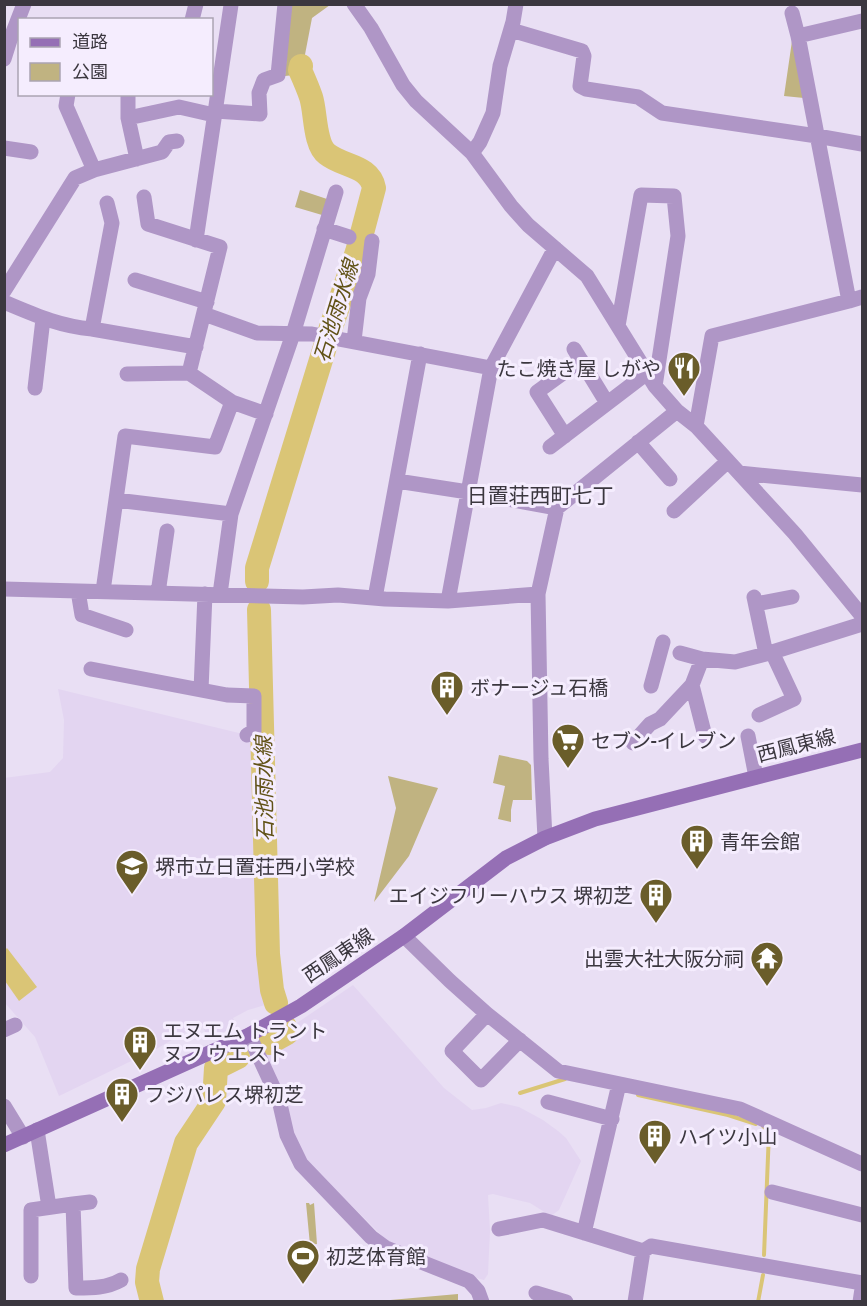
<svg xmlns="http://www.w3.org/2000/svg" width="867" height="1306" viewBox="0 0 867 1306" font-family="'Archivo Narrow','Noto Sans JP',sans-serif">
<style>
.built{fill:#e3d5f1}
.green{fill:#c0b381}
.water{fill:#dac576}
.lines{fill:none;stroke-linecap:round;stroke-linejoin:round}
.stream{stroke:#dac576;stroke-width:4}
.river{stroke:#dac576;stroke-width:24}
.minor{stroke:#af96c6;stroke-width:15}
.tertiary{stroke:#af96c6;stroke-width:15}
.secondary{stroke:#956fb5;stroke-width:15}
.labels{text-anchor:middle;dominant-baseline:central;stroke-width:6;stroke-linejoin:round;paint-order:stroke}
.poi-label{font-size:20px;fill:#3b373f;stroke:#f5edfe;text-anchor:start}
.street-label{font-size:20px;fill:#3b373f;stroke:#f5edfe}
.water-label{font-size:21px;font-style:italic;fill:#615217;stroke:#f5edfe}
.neighbourhood-label{font-size:21px;fill:#3b373f;stroke:#f5edfe}
</style>
<rect width="100%" height="100%" fill="#e9dff4"/>
<!-- built -->
<path class="built" d="M58,689l189,46 7,5 7,238 4,27 -17,5 -15,8 4,9 -29,11 -7,-15 -43,25 -99,48 -24,-59 -30,-34 -1,-225 46,-6 13,-14 1,-38z
M353,985l91,103 28,22 14,-2 15,-5 18,4 24,13 15,11 8,7 15,23 -22,49 -8,6 -21,-13 -37,-9 -5,1 2,36 -2,43 -4,6 -15,-4 -82,-35 -82,-82 -12,-25 -29,-80 27,-11 4,-8 -1,-10z"/>
<!-- green -->
<path class="green" d="M291,5h39l-18,13 -9,47 -6,-1 -3,11 -9,1z
M792,41l12,57 -20,-2z
M300,190l27,9 -5,16 -27,-8z
M499,755l28,6 4,4 1,35h-19l-2,10v12l-13,-3 7,-33 -12,-3z
M388,776l50,12 -29,68 -35,46 22,-94z
M306,1203h3l1,2 4,-2 3,41 -7,1z
M458,1294v7h-79z"/>
<!-- water -->
<path class="water" d="M7,948l30,39 -18,14 -14,-20v-31z"/>
<g class="lines">
<!-- stream -->
<path class="stream" d="M520,1093l45,-14
M638,1095l90,20 28,9
M763,1126l6,6 -5,123
M758,1302l5,-27"/>
<!-- river -->
<path class="river" d="M257,581v-13l75,-244 25,-72 17,-64c-4,-23 -31,-21 -47,-34 -13,-10 -11,-42 -16,-57 -3,-9 -7,-18 -11,-27l1,-4
M259,610l9,344 4,36 4,13
M269,1043l18,-10 -2,-6
M152,1302l-5,-20 1,-13 38,-126 28,-42 2,-33 22,-11"/>
<!-- minor -->
<path class="minor" d="M354,4l17,24 32,57 13,16 56,52 39,53 17,19 59,51 68,110 22,25 19,15 99,108 67,82
M792,13l6,23 64,-15
M192,20l4,-16
M511,30l71,21 2,5 -4,30 6,3 52,8 24,16 155,23 45,8
M798,36l51,265
M4,59l6,-19 14,-36
M68,94l-2,12 28,64
M128,94v24l9,41
M215,111l45,3 -1,-21 5,-13 14,-5 7,-71
M128,118l51,-11 35,8
M4,148l27,4
M472,153l8,-11 13,-29 7,-47 13,-44 3,-18
M144,197l4,27 72,23 -31,126 43,29
M324,229l25,8
M196,240l35,-235
M135,280l72,22
M4,291l71,-113 19,-8 68,-18 7,-10 8,-1
M4,302c31,13 55,24 88,27l104,18
M204,314l53,19 55,1 179,34
M618,326l23,-131 33,1 4,40 -23,150
M92,329l20,-106 -5,-20
M354,341l5,-43 9,-24 4,-33
M574,349l33,54
M127,374l62,-1
M35,388l8,-69
M696,426l16,-90 137,-35 13,-4
M565,436l-28,-44 44,-32
M638,442l32,37
M550,447l97,-74
M739,473l123,12
M397,481l71,11 89,16
M116,500l115,14
M674,511l54,-50
M4,589l299,8 35,-2 47,4 63,2 90,-7
M78,591l4,24 44,15
M103,591l22,-155 90,11 17,-45 34,12
M158,593l9,-62
M220,594l11,-80 62,-180 43,-142
M754,597l12,57
M375,598l45,-244
M448,601l43,-233 64,-120
M756,604l36,-7
M680,653l22,6 33,3 31,-8 96,-30
M91,669l136,26 27,1v35l-7,4
M692,685l13,51
M651,686l12,-44
M201,690l4,-96
M759,715l35,-16 -22,-47
M748,736l8,41
M633,743l17,-19 10,-5 32,-34 10,-26
M545,838l-4,-79 -3,-165 19,-86 120,-97
M404,936l46,45 37,33 71,57 182,38 122,55
M487,1014l-35,37 29,29 39,-40
M4,1030l11,-5
M548,1102l64,17
M4,1106l19,31
M37,1130l12,77
M772,1192l90,23
M73,1204l17,-2
M499,1229l44,-9 100,31
M584,1233l35,-149
M31,1276v-66l42,-6 3,84c16,0 31,0 45,-8
M536,1293l30,9
M635,1302l8,-51 8,-5 211,37
M860,1302l2,-13"/>
<!-- tertiary -->
<path class="tertiary" d="M249,1035l30,65 8,35 14,29 70,73 15,11 83,33 9,10 4,11"/>
<!-- secondary -->
<path class="secondary" d="M4,1145l245,-110 52,-29 103,-70 102,-78 39,-20 50,-19 267,-69"/>
</g>
<!-- icons -->
<defs>
<symbol id="restaurant-pin" viewBox="-11 -11 22 30"><path d="M0 17L-7.5 6A9.5 9.5 0 1 1 7.5 6Z" fill="#6a5d2a" stroke="#f5edfe"/><path d="M-5-6h1v4h1v-4h1v4h1v-4h1v5L-1.5 .5V6h-2V.5L-5-1ZM5-6V6H3V1.5H1.5Q1.5-4 5-6Z" fill="#fff"/></symbol>
<symbol id="building-pin" viewBox="-11 -11 22 30"><path d="M0 17L-7.5 6A9.5 9.5 0 1 1 7.5 6Z" fill="#6a5d2a" stroke="#f5edfe"/><path d="M-4-6H4V6H1V3H-1V6H-4ZM-2.5-4.3h1.7v1.8h-1.7ZM.8-4.3h1.7v1.8H.8ZM-2.5-1h1.7V.8h-1.7ZM.8-1h1.7V.8H.8Z" fill="#fff"/></symbol>
<symbol id="supermarket-pin" viewBox="-11 -11 22 30"><path d="M0 17L-7.5 6A9.5 9.5 0 1 1 7.5 6Z" fill="#6a5d2a" stroke="#f5edfe"/><path d="M-6-5.5h2.5l.6 2H6L4.5 2H-2.5L-4.4-4H-6ZM-1.5 3.2a1.3 1.3 0 1 0 .1 0ZM3 3.2a1.3 1.3 0 1 0 .1 0Z" fill="#fff"/></symbol>
<symbol id="school-pin" viewBox="-11 -11 22 30"><path d="M0 17L-7.5 6A9.5 9.5 0 1 1 7.5 6Z" fill="#6a5d2a" stroke="#f5edfe"/><path d="M0-5L7-2L0 1L-7-2ZM-4 1L0 2.5L4 1V4Q0 6-4 4Z" fill="#fff"/></symbol>
<symbol id="temple-pin" viewBox="-11 -11 22 30"><path d="M0 17L-7.5 6A9.5 9.5 0 1 1 7.5 6Z" fill="#6a5d2a" stroke="#f5edfe"/><path d="M0-6L5-2H3V0L6.5 2.5H4V6H1.5V3h-3V6H-4V2.5H-6.5L-3 0V-2H-5Z" fill="#fff"/></symbol>
<symbol id="stadium-pin" viewBox="-11 -11 22 30"><path d="M0 17L-7.5 6A9.5 9.5 0 1 1 7.5 6Z" fill="#6a5d2a" stroke="#f5edfe"/><path d="M0-5a6.5 5 0 1 0 0 10a6.5 5 0 1 0 0-10ZM-3.5-1.8h7v3.6h-7Z" fill="#fff"/></symbol>
</defs>
<g fill-rule="evenodd">
<use href="#restaurant-pin" x="665" y="349" width="38" height="52"/>
<use href="#building-pin" x="428" y="668" width="38" height="52"/>
<use href="#supermarket-pin" x="549" y="721" width="38" height="52"/>
<use href="#building-pin" x="678" y="822" width="38" height="52"/>
<use href="#school-pin" x="113" y="847" width="38" height="52"/>
<use href="#building-pin" x="637" y="876" width="38" height="52"/>
<use href="#temple-pin" x="748" y="939" width="38" height="52"/>
<use href="#building-pin" x="121" y="1023" width="38" height="52"/>
<use href="#building-pin" x="103" y="1075" width="38" height="52"/>
<use href="#building-pin" x="636" y="1117" width="38" height="52"/>
<use href="#stadium-pin" x="284" y="1237" width="38" height="52"/>
</g>
<g class="labels">
<!-- poi labels -->
<g class="poi-label">
<text x="661" y="368" text-anchor="end">たこ焼き屋 しがや</text>
<text x="470" y="687">ボナージュ石橋</text>
<text x="591" y="740">セブン-イレブン</text>
<text x="720" y="841">青年会館</text>
<text x="155" y="866">堺市立日置荘西小学校</text>
<text x="633" y="895" text-anchor="end">エイジフリーハウス 堺初芝</text>
<text x="744" y="958" text-anchor="end">出雲大社大阪分祠</text>
<text x="163" y="1030">エヌエム トラント<tspan x="163" dy="23">ヌフ ウエスト</tspan></text>
<text x="145" y="1094">フジパレス堺初芝</text>
<text x="678" y="1136">ハイツ小山</text>
<text x="326" y="1256">初芝体育館</text>
</g>
<!-- street labels -->
<g class="street-label">
<text transform="translate(796 745) rotate(-14)">西鳳東線</text>
<text transform="translate(338 955) rotate(-34)">西鳳東線</text>
</g>
<!-- water labels -->
<g class="water-label">
<text transform="translate(336 311) rotate(-73)">石池雨水線</text>
<text transform="translate(264 789) rotate(-91)">石池雨水線</text>
</g>
<!-- neighbourhood labels -->
<g class="neighbourhood-label">
<text x="540" y="495">日置荘西町七丁</text>
</g>
</g>
<!-- border -->
<rect width="867" height="1306" fill="none" stroke="#3b373f" stroke-width="12"/>
<!-- legend -->
<rect x="18" y="18" width="195" height="78" fill="#f5edfe" stroke="#aba4b2" stroke-width="1.5"/>
<rect x="30" y="38" width="30" height="9" fill="#956fb5" stroke="#aba4b2" stroke-width="1.5"/>
<text x="72" y="48" font-size="18" fill="#3b373f">道路</text>
<rect x="30" y="63" width="30" height="18" fill="#c0b381" stroke="#aba4b2" stroke-width="1.5"/>
<text x="72" y="78" font-size="18" fill="#3b373f">公園</text>
</svg>
